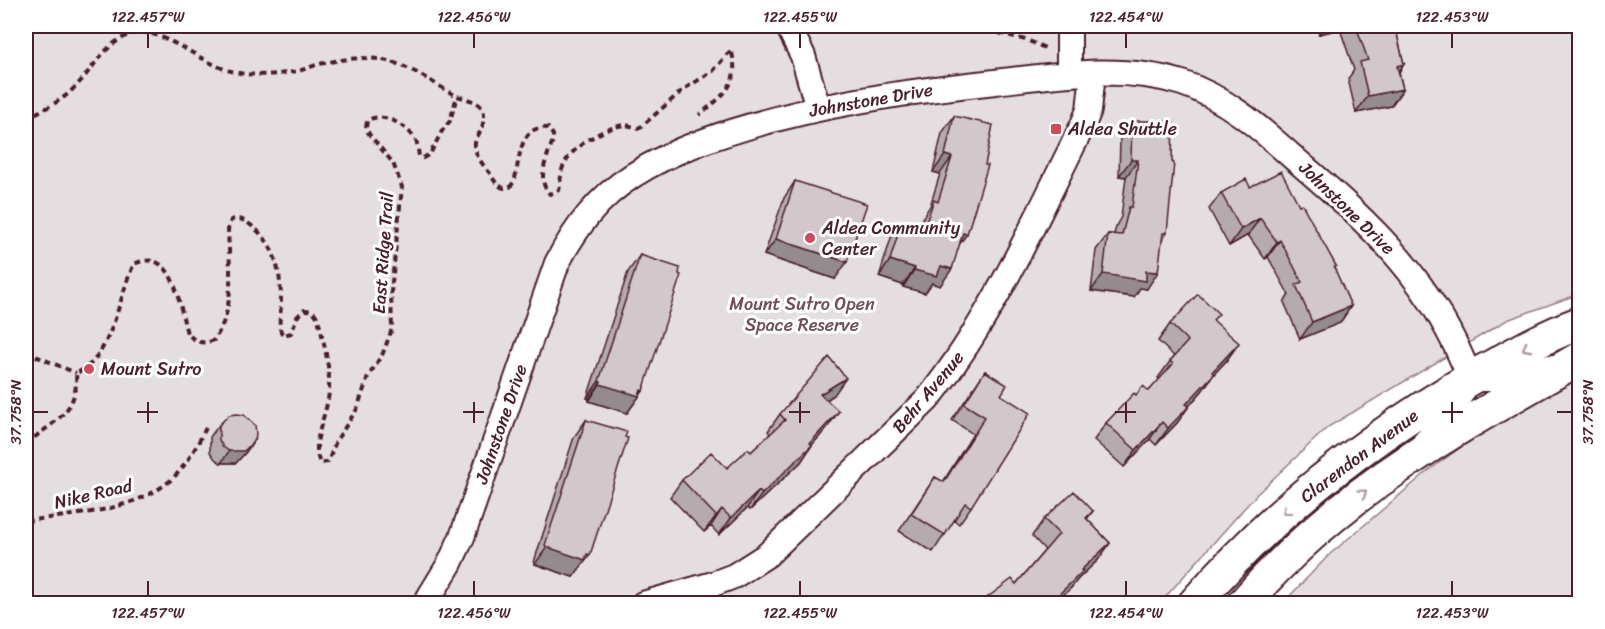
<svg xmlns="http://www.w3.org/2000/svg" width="1605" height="629" viewBox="0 0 1605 629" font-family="Sriracha,sans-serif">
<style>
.green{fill:#e5dee0;stroke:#987e86;stroke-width:1.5}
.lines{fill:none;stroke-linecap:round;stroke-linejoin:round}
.minor-casing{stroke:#4a1f2b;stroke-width:28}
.major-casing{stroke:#4a1f2b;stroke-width:36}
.path{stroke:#4a1f2b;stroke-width:4;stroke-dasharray:6 4.5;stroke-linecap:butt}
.minor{stroke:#fff;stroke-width:24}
.major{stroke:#fff;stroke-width:32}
.wall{fill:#b5abaf;stroke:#4a1f2b;stroke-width:1.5}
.shaded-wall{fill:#938b8e;stroke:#4a1f2b;stroke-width:1.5}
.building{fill:#d2c7cb;stroke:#4a1f2b;stroke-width:1.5}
.oneway{stroke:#ae9aa0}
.ticks{fill:none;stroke:#4a1f2b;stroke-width:2}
.poi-dot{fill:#d1495b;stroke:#fff;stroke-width:2}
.labels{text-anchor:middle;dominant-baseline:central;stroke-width:6;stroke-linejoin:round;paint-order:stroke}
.street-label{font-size:18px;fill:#4a1f2b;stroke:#fff}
.poi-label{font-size:18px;fill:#4a1f2b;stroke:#fff;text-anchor:start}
.park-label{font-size:18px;fill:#714f58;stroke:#fff}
.neatline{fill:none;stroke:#4a1f2b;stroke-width:2}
.ticks-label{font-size:15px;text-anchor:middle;fill:#4a1f2b}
</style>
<rect width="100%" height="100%" fill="#fff"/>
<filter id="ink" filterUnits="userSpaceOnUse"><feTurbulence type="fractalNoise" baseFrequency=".0167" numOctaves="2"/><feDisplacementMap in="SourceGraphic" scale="12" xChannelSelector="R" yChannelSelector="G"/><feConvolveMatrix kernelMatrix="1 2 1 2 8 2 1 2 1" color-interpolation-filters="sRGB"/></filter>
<g filter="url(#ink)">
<!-- green -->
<path class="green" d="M26,26h1553v268l-72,26 -179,107 -71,67 -97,109h-1134z
M1579,374v229l-297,1 47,-49 99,-84 97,-70z"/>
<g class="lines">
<defs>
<path id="minor" d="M788,26l15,30 15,52
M1069,26v48
M1470,379h33l47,-12
M425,604l25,-41 12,-26 95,-274c19,-36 41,-65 75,-87 43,-28 95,-44 144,-57 72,-19 145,-29 219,-37 61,-7 127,-18 187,1 45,15 79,46 114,77 77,66 138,122 174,219l-16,27 -29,36
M643,604l70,-20 21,-8 33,-21 160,-155c66,-82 108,-180 155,-273l7,-17 4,-37"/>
<path id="major" d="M1194,604c81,-95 184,-173 291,-234 31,-17 62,-35 95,-47
M1243,604c48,-55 104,-103 165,-143 55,-38 114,-69 172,-103"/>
</defs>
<!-- minor casing -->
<use href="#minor" class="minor-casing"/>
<!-- major casing -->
<use href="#major" class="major-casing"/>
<!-- path -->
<path class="path" d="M947,26c34,4 68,7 100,23
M26,118c16,-8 33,-15 46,-28 22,-20 32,-49 63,-57 23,-7 70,32 96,38 21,6 46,4 67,0 9,-2 18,-7 27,-8 18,-4 39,-7 58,-3 27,5 50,24 74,36
M26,352l50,21
M26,444c26,-22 53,-31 50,-71 36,-13 43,-79 58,-109 42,-19 45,45 53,69 8,9 16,12 27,7 23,-33 15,-74 14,-111l3,-9c9,-3 14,1 21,6 25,19 29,49 29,78 0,9 -3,19 0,28l3,3 7,-2 6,-16 7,-7c14,-1 14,10 17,21 5,20 9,40 8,60 -1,23 -19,50 -9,72l8,-1 8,-21 21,-32 11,-32 15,-24 9,-24 -1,-37 11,-105 -9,-24 -24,-29 -3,-6 1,-7c14,-11 42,5 49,20 2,4 2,10 3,15l4,2 7,-4 12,-23 8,-10 7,-25c21,6 33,9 24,34 -2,4 -5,8 -6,13 -2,10 8,22 14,29 5,7 6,13 15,16l6,-1 4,-5c6,-20 4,-58 34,-54l5,7v5c-5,16 -18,40 -3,54l9,-4c2,-7 1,-16 4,-23 7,-20 41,-39 61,-42 5,0 9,2 14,3l4,-2 42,-37 29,-18 18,-21c11,33 -8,46 -32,65
M26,521c47,-7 114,-9 150,-46 13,-14 21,-30 30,-47"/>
<!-- minor -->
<use href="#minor" class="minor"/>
<!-- major -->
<use href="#major" class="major"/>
</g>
<!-- wall -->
<path class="wall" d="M1317,26h78l9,38 -5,8 4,17 -12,17 -35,7 -8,-34 6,-9 -14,-41 -21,5z
M954,116l6,127 -20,43 -8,-3 -7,10 -22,-6v-2l-24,-8 12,-39 11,-17 17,6 4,-10 7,-11 10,-32 -7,-2 9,-39z
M1132,121l35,112 -4,6 -16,50 -7,-1 -6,9 -43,-6 5,-41 12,-16h6l3,-10 4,-7 5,-40 -7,-1 1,-38z
M795,181l40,98 -71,-24 20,-57z
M1250,187l49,18 37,61 -2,2 17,38 -11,17 -40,16 -16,-37 5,-7 -21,-38 -3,2 -17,-24 -19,11 -20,-37 12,-16z
M640,255l3,136 -16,22 -38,-12v-2l-2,-1 41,-126z
M1214,321l13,39 -13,14 -12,17 -13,15 -12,17 -21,22 -6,-6 -26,28 -30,-27 12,-17 30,-28 13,-4 11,-12 -2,-1 16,-22 -16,-15 12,-17z
M985,371l16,24 -30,112 -12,17 -5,-4 -21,32 -34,-21 36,-54 8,5 30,-48 -21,-14z
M834,395l-7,5v28l-15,17 -11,17 -51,48 -3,-2 -28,27 -8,-9 -7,6 -34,-35 12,-17 45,-12 24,-16 19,-18 -2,-3 12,-17z
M586,420l4,135 -17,22 -38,-13 -1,-2 40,-125z
M219,425l27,27 -10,11h-15l-6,-4 -5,-7v-15z
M1093,511l-6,8 23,24 -12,17 -20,19 -7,9 -55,-4 29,-34 -13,-14 12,-17z"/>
<!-- shaded-wall -->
<path class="shaded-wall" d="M1325,26h17l-2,3 -21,5z
M1404,64l-12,17 5,-15z
M1403,89l-12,17 -35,7 12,-17z
M945,155l7,2 -12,17 -7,-2z
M1131,160h7l-12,17 -7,-1z
M1260,218l-12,17 -19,11 12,-17z
M963,233l4,1 -12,16z
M776,239l71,23 -12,17 -71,-24z
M1280,240l-12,17 -3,2 12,-17z
M890,260l25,8 -12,17 -24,-8z
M941,266l11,3 -12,17 -8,-3 -7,10 -22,-6 11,-17z
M1146,271l12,1 -11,17 -7,-1 -6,9 -43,-6 12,-17z
M1351,306l-11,17 -40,16 12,-17z
M1239,343l-12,17 -13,14 -12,17 -13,15 -12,17 -21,22 30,-41 26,-32z
M846,378l-12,17 -25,16 11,-17z
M599,381l2,1 -12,17 -2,-1z
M600,384l41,6 2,1 -16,22 -38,-12z
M839,411l-12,17 -16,18 1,-1 -11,17 -51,48 12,-16 48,-51z
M1162,422l-12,17 -26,28 12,-17z
M255,440l-9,12 -10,11h-15l8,-12z
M759,491l-12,17 -28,27 12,-17z
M722,509l-11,17 -7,6 12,-16z
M1110,543l-12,17 -20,19 -7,9 -16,15 -1,-4 27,-29z
M547,547l40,7 3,1 -17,22 -38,-13z"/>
<!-- building -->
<path class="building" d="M1356,26h39l9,38 -7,2 6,23 -35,7 -8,-34 8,-2z
M954,116l39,9 -8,40h3l-21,69 -4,-1 -11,36 -11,-3 -4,10 -23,-6 1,-2 -25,-8 12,-39 22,7 10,-28 4,2 14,-45 -7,-2z
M1132,121h41l-1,41 2,1 -7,70h-4l-5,39 -12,-1v10l-43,-7 5,-40 14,1 7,-28h3l6,-47h-7z
M1281,171l18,34 3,-1 34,62 -2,1 17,39 -39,16 -16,-37 6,-3 -22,-42 -3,2 -17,-24 -19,11 -20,-36 25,-14 4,8z
M795,181l72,23 -20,58 -71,-23z
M640,255l40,13 -1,6 2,1 -38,116 -2,-1 -2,6 -39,-12 1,-2 -2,-1z
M1198,294l21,20 -6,6 26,23 -27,29 2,2 -28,30 3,2 -21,22 -6,-6 -26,28 -30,-27 28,-30 2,2 7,-9 6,5 24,-27 -3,-3 18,-20 -18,-17z
M829,357l17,21 -26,16 19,17 -29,32 2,2 -50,49 -3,-3 -28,27 -9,-9 -6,7 -34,-36 29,-28 16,16 21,-19 3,3 34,-32 -5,-6z
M985,371l22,14 -6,10 29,18 -59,94 -6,-4 -20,32 -34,-21 24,-37 9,5 41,-65 -21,-13z
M237,414l7,1 11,10 1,8 -1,7 -11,11h-15l-6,-4 -4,-7v-15l10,-10z
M586,420l41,12 -2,5 3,1 -38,117 -3,-1 -2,6 -38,-13 -2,-2z
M1074,491l19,20 -7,7 24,25 -29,27 2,1 -29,28 3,4h-77l32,-24 4,5 43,-50 -15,-15z"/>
<!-- one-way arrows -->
<defs><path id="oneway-chevron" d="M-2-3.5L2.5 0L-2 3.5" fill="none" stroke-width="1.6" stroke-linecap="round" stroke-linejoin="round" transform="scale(1.5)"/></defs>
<g class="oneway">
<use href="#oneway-chevron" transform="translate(1526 348) rotate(152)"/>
<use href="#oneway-chevron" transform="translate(1363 493) rotate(-37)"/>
<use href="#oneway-chevron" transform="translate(1286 511) rotate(139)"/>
</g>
</g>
<!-- ticks -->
<path class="ticks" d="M148,33v15M474,33v15M800,33v15M1126,33v15M1452,33v15M148,402v21M474,402v21M800,402v21M1126,402v21M1452,402v21M33,412h15M137,412h21M463,412h21M789,412h21M1115,412h21M1442,412h21M1557,412h15M148,581v15M474,581v15M800,581v15M1126,581v15M1452,581v15"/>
<!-- markers -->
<g class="poi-dot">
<rect x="1050" y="123" width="12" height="12" rx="3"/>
<circle cx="810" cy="238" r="6"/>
<circle cx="89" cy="369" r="6"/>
</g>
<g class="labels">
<!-- street labels -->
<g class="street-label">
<text transform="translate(871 100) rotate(-10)">Johnstone Drive</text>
<text transform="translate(1347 208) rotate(44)">Johnstone Drive</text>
<text transform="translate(383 253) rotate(-86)">East Ridge Trail</text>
<text transform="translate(928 392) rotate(-50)">Behr Avenue</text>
<text transform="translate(501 424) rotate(-71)">Johnstone Drive</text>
<text transform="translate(1359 456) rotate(-37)">Clarendon Avenue</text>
<text transform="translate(93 494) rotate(-13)">Nike Road</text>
</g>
<!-- poi labels -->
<g class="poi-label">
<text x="1068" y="129">Aldea Shuttle</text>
<text x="822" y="228">Aldea Community<tspan x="822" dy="21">Center</tspan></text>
<text x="101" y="369">Mount Sutro</text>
</g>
<!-- park labels -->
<g class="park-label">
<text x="802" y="304">Mount Sutro Open<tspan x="802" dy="21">Space Reserve</tspan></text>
</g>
</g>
<!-- margin -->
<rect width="1605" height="629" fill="none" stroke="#fff" stroke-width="66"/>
<rect x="33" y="33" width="1539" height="563" class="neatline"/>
<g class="ticks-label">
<text x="148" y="22">122.457°W</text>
<text x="474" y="22">122.456°W</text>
<text x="800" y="22">122.455°W</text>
<text x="1126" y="22">122.454°W</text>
<text x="1452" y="22">122.453°W</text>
<text transform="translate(16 412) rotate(-90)" y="5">37.758°N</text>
<text transform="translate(1588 412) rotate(-90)" y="5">37.758°N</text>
<text x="148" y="618">122.457°W</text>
<text x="474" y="618">122.456°W</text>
<text x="800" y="618">122.455°W</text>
<text x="1126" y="618">122.454°W</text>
<text x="1452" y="618">122.453°W</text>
</g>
</svg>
